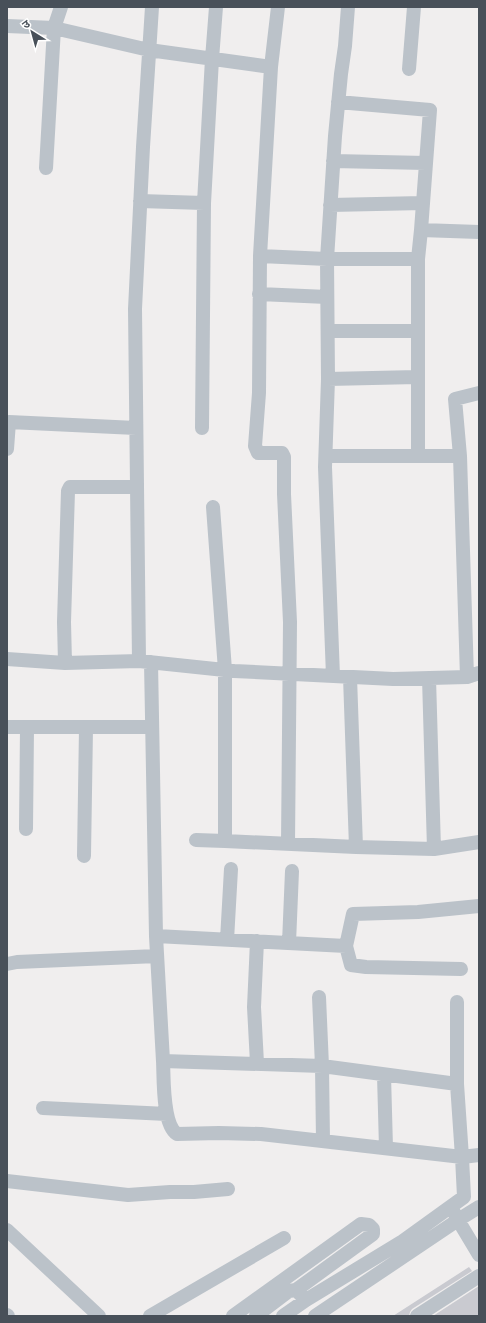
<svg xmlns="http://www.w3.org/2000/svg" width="486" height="1323" viewBox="0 0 486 1323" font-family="'Space Grotesk','Noto Sans Devanagari',sans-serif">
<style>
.building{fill:#c9cad0}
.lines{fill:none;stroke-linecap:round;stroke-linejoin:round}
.minor{stroke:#bbc2c9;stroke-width:14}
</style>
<rect width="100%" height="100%" fill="#f0eeee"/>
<!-- building -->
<path class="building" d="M469,1267l3,4 -60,38 -2,3 -1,4h-16z
M479,1286v30h-46z"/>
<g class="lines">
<!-- minor -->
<path class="minor" d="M7,26l47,2 95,22 122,17 -11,189
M271,67l7,-60
M409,69l5,-62
M338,102l92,8 -9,120
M333,161l93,2
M46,168l8,-140 7,-21
M140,201l64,2 8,-144 4,-52
M330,205l93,-2
M259,294l68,3
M328,331h90
M328,379l89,-2
M202,428l2,-225
M7,449l2,-27 127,6
M326,456h92
M460,456h-42v-197l3,-29 58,2
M213,507l12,163v171l131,6 -6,-170
M7,659l58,4 74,-2 95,10 159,8 74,-2 12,-4
M139,661l-4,-352 8,-162 9,-140
M151,662l5,274 190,10
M65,663l-1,-41 4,-131 2,-4h67
M333,676l-8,-209 3,-88 -1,-120 8,-123 6,-62 4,-28 3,-39
M467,677l-7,-221 -5,-57 24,-6
M7,727h145
M26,829l1,-101
M196,840l29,1
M288,844l2,-222 -6,-128v-37l-2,-4h-24l-3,-7 4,-53 1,-137 67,3h91
M356,847l78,2 -5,-171
M434,849l45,-7
M84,856l2,-128
M156,936l7,125 159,5 -3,-69
M227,940l4,-71
M257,941l-3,66 3,56 1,1
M289,943l3,-72
M7,964l10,-2 140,-6
M461,969l-95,-2 -15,-2 -5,-19 7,-32 65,-2 61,-6
M163,1061c1,17 -1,63 14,73l42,-1 42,1 201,23 -5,-73v-82
M384,1075l2,73
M43,1108l124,6
M323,1141l-1,-75 135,18
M7,1181l121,14 42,-3h24l34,-3
M479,1207l-21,13 21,35
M7,1230l92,86
M306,1300l97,-59 61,-44 -2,-40 17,-2
M7,1315l1,1
M150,1316l134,-78
M233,1316l128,-92 8,1 4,4v5l-77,56
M256,1316l33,-25 7,-1 10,10 -23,16
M315,1316l143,-96 -7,-13
M417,1316l62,-40"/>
</g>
<!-- border -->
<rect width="486" height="1323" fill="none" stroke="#485059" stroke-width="16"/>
<!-- north arrow -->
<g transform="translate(32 32) rotate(323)" stroke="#ffffff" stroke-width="3" paint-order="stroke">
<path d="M0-3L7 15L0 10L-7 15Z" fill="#485059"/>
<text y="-6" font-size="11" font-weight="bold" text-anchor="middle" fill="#485059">उ</text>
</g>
</svg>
